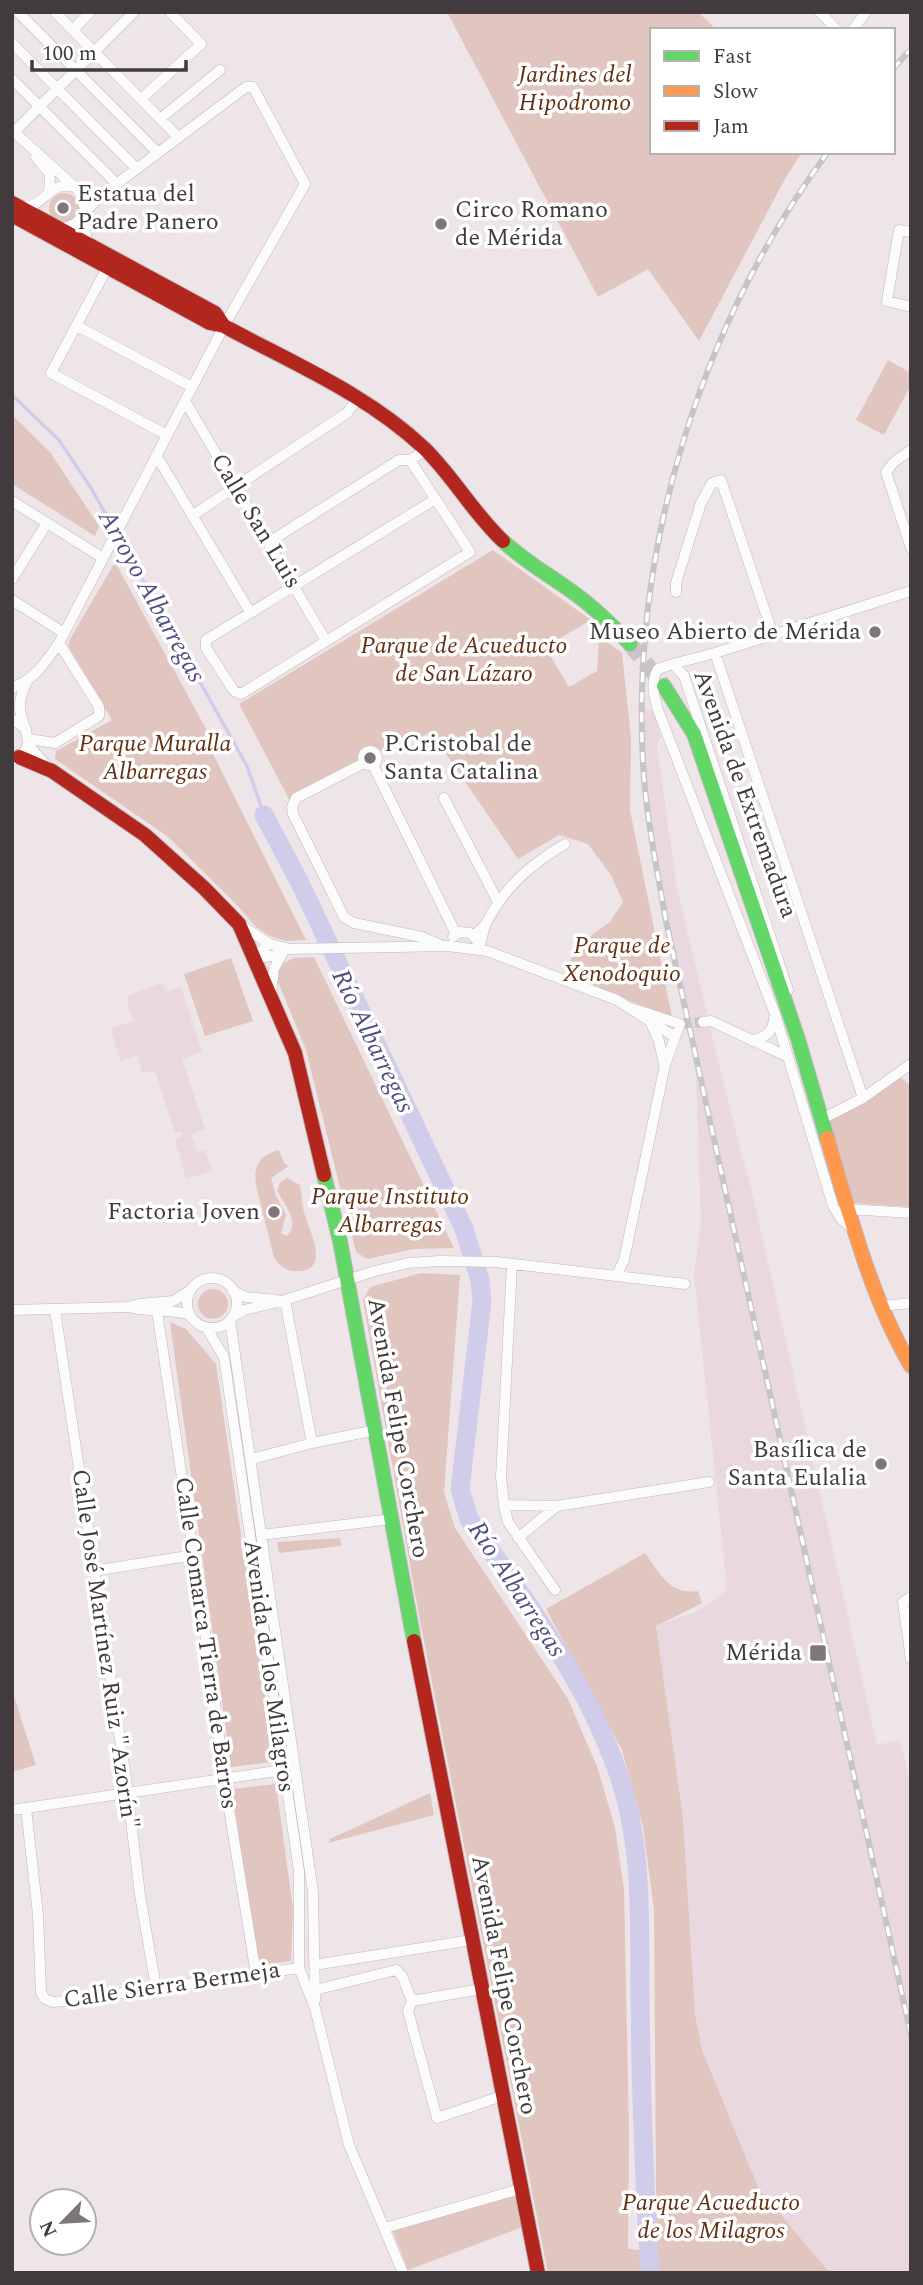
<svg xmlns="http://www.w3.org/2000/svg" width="923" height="2285" viewBox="0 0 923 2285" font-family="Spectral,serif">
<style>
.built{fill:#ead8e1}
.green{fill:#e0c6be}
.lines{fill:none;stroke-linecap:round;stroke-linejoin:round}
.stream{stroke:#d1ccea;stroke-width:3.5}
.river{stroke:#d1ccea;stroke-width:19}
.street-tunnel{stroke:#cbc3c7;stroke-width:10;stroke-dasharray:10 5;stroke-linecap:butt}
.primary-tunnel{stroke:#cbc3c7;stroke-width:16;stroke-dasharray:16 8;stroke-linecap:butt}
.street-casing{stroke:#c0b8bc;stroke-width:11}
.fast-casing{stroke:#c0b8bc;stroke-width:16}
.slow-casing{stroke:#c0b8bc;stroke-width:16}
.jam-casing{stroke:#c0b8bc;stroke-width:16}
.street{stroke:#fcfbfc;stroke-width:10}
.fast{stroke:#63d668;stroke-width:14}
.slow{stroke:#ff974d;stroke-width:14}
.jam{stroke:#b3261e;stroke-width:14}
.rail-casing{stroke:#c6c4c5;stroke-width:6}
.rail{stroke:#fff;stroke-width:3.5;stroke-dasharray:10;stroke-linecap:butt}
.poi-dot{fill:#7e767a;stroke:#fff;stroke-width:2.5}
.labels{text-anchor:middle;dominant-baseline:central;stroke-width:7;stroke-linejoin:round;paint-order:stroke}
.park-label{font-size:24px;font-style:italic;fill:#642f12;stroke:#fff}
.poi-label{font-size:24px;fill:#413b3e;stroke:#fff;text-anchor:end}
.street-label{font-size:24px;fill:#413b3e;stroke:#fff}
.water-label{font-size:26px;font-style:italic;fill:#544e84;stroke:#fff}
</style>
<rect width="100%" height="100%" fill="#eee5e9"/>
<!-- built -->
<path class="built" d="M642,708l12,4 7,25 -4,9 19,137 41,174 39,152 121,536 23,-5 11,45v488h-81l-71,-84 -57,-139 -7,-36 -12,-197 -27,-191 39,-14 12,-6 20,-17 -33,-315 7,-50 -5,-147 -4,-44 -27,-107 -15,-101 -9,-97z
M163,983l3,9 15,-5 21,65 -20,7 23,70 -14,6 6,17 8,-2 7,21 -26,8 -11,-39 8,-5 -1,-4 -7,2 -20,-62 -13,2 -5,-17 -17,5 -9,-33 23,-7 -6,-13 -1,-12z"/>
<!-- green -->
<path class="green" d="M447,12h251l19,18h-65v122h150l-16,25 -87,164 -51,-72 -50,28z
M49 208a15 15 0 1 1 30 0a15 15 0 1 1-30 0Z
M888,360l23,13v12l-27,50 -28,-15z
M12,415l38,37 49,74 -4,10 -83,-52z
M493,550l98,70 -46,27 24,40 28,-16 2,-35 23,17 9,85 -1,72 42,207 -105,-40 4,-18 23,-26 15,-10 14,-21 -12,-27 -23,-31 -29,-9 -41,24 -87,-127 -13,6 -3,-3 -36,17 -5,-5h-10l-6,7 1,8 -70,37 -50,-95z
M115,562l96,176 -1,10 96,192 -20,1 -16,-5 -14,-9 -21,-24 -68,-67 -112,-77 1,-8 56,-31 -43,-73v-6z
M314,957l140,291 -40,1 -47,10 -11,-7 -50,-202 -30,-73 3,-12 15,-7z
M231,958l22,63 -48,15 -21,-62z
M900,1077l11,9v121l-61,-4 -22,-81 37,-20z
M279,1150l5,13 5,3 -18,12 5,18 10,19 -5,18 6,3c14,-15 -3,-30 -10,-46l3,-7 7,-5 13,7c2,11 2,23 6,33 5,16 24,53 -9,53 -11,1 -16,-5 -23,-13l-18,-73c-3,-20 4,-30 23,-35z
M421,1273l39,2 -16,217 11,36 113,171 30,70 17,59 9,61 5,245 -1,115 13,1v23h-93l-128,-652 -57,-321 7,-13z
M198 1304a15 15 0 1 1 30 0a15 15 0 1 1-30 0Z
M170,1322l16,7 30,35 58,395 -3,3 -40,5z
M340,1538l1,8 -62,7 -2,-11z
M645,1553c15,21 25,42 53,38l4,12 -46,23 27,191 12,197 7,36 57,139 71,84h-172l-4,-20 2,-62 -2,-281 -11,-83 -21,-77 -76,-141z
M12,1690l24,75 -24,7z
M276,1784l17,125 -2,52 -33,5 -26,-177z
M430,1793l4,22 -106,28 2,-4z
M520,2189l8,36 -120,45 -18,-46z"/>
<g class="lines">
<!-- stream -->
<path class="stream" d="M12,395l47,45 32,48 156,278 17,49"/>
<!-- river -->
<path class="river" d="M264,815l36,68 164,346 16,51 2,21 -22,188 9,30c55,80 116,160 148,251 27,74 22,150 23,226 1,93 4,185 10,277"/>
<!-- street-tunnel -->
<path class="street-tunnel" d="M680,1024l23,-2"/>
<!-- primary-tunnel -->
<path class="primary-tunnel" d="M630,644l34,42"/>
<defs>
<path id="street" d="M18,12l140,141
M55,12l124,126
M820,12l17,18
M73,30l17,-18
M853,30l13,-18
M12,43l125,126
M12,79l105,105
M141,99l60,-55 -31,-32
M160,119l60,-49
M14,132l120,-120
M14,132l60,54
M36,157l14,17 -1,17
M21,207c25,1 27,-28 54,-20 17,20 5,34 13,56
M911,232l-12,-2 -12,71 24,6
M107,268l-56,105 116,62
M77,326l115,61
M185,401l141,240
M911,450l-17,12 -8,10 25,76
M156,455l94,157
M410,460l60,92 -229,142 -7,-3 -28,-43v-8l228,-140
M12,501l91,57
M193,515l154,-102 11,-15
M269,542l130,-82h11l16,-10
M12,579l35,-56
M676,592v-9l25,-80 11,-20 9,-3 52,155
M12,600l52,33
M715,653l148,445
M673,664l42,-11 196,-62
M12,688c22,-8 34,-26 47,-45l165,-317 81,-142 -52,-97h-7l-147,110 -24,27 -16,6
M12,719l14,10
M28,739l27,4 44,-27v-9l-40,-64
M28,745l19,21
M363 758a7 7 0 1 1 14 0a7 7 0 1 1-14 0Z
M12,760c28,-11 11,-30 8,-50 -1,-10 2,-19 7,-28
M364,763l-68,35 -4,9 1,7 51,103 10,6 68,14 19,8
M373,765l83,169
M444,798l54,104
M239,924l31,20
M485,925c20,-38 43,-59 80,-81
M474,936l11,-11 -6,24
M453,937l7,-5 10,1 8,9 1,7
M253,957l17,-13 20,5 158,-3 39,5 130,49 58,37 5,-13 -49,-16
M253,957h13l17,-4
M788,990l-104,-314 -11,-12 -15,5c-8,13 -4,27 0,41l117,304 58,192 8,13 13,11
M271,994l3,-25 8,-15
M649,1019l10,22 5,23
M703,1022l8,-1 77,36
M753,1041c14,-5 20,-9 21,-23
M822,1119l41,-21 48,-34
M847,1209l64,4
M512,1264l-11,213 3,28 4,17 47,68
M617,1275l7,-15 41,-195 10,-28
M187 1303a25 25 0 1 1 50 0a25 25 0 1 1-50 0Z
M233,1291l13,6 31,3
M285,1300l27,143
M881,1306l30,-3
M129,1307c20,6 41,1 61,8
M12,1310l116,-3 11,-3 34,-3 18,-11
M55,1310l71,469 14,116 16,93
M157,1311l55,368 12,99 32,196
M233,1316l11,-6 41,-10 90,-29 33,-8 31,-2 57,1 189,22
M230,1320l83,572 2,108
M206,1327l18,30 75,514v97l16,40 34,137 54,128
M252,1459l60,-16 64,-13
M504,1505l53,1 152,-24
M261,1535l131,-16
M518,1538l39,-32
M93,1571l101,-16
M911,1597l-8,5 8,57
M26,1808l12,107 3,78 4,6 7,3 14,-1 233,-33
M12,1810l271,-40
M314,1965l158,-25
M315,1990l81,-20 6,6 10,25 -4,10 29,107 65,-22
M412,2001l69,-12
M385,2228l135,-39"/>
<path id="fast" d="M503,541c23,22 50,36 75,55 19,14 36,31 52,48
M664,686l30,48 104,305 29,99
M324,1175l16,66 74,400"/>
<path id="slow" d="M827,1138c23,77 43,158 84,228"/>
<path id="jam" d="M12,203l203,110 9,13
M12,215l198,108 14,3c68,37 143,68 200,122 29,28 49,65 79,93
M19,757l33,14 93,64 59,53 35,36 56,129 29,122
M414,1641l124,632"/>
</defs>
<!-- street casing -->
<use href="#street" class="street-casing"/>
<!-- fast casing -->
<use href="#fast" class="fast-casing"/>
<!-- slow casing -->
<use href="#slow" class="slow-casing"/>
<!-- jam casing -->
<use href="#jam" class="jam-casing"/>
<!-- street -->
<use href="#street" class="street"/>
<!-- fast -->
<use href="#fast" class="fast"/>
<!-- slow -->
<use href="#slow" class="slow"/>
<!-- jam -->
<use href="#jam" class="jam"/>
<defs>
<path id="rail" d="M893,69l18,-20
M828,152c-128,173 -197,397 -185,612 3,53 14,105 23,157l245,1114"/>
</defs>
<!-- rail casing -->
<use href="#rail" class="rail-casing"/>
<!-- rail -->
<use href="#rail" class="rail"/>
</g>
<!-- markers -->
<g class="poi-dot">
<circle cx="63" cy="208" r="7"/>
<circle cx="441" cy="224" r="7"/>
<circle cx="875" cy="632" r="7"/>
<circle cx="370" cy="758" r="7"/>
<circle cx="274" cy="1212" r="7"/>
<circle cx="881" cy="1464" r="7"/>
<rect x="809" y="1644" width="18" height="18" rx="3.5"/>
</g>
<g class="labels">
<!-- park labels -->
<g class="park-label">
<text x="575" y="75">Jardines del<tspan x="575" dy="28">Hipodromo</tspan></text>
<text x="464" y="646">Parque de Acueducto<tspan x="464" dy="28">de San Lázaro</tspan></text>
<text x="155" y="744">Parque Muralla<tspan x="155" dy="28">Albarregas</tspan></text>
<text x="622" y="946">Parque de<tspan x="622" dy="28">Xenodoquio</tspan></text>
<text x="390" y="1197">Parque Instituto<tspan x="390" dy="28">Albarregas</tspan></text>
<text x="711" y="2203">Parque Acueducto<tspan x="711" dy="28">de los Milagros</tspan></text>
</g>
<!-- poi labels -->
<g class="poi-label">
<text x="77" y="194" text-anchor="start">Estatua del<tspan x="77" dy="28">Padre Panero</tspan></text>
<text x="455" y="210" text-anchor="start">Circo Romano<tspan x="455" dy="28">de Mérida</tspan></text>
<text x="861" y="632">Museo Abierto de Mérida</text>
<text x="384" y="744" text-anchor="start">P.Cristobal de<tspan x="384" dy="28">Santa Catalina</tspan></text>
<text x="260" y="1212">Factoria Joven</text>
<text x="867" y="1450">Basílica de<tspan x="867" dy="28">Santa Eulalia</tspan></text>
<text x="802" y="1653">Mérida</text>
</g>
<!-- street labels -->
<g class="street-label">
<text transform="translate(256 521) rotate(59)">Calle San Luis</text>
<text transform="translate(745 794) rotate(70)">Avenida de Extremadura</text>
<text transform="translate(398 1428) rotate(80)">Avenida Felipe Corchero</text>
<text transform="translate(206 1643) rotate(82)">Calle Comarca Tierra de Barros</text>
<text transform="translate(105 1649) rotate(82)">Calle José Martínez Ruiz "Azorín"</text>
<text transform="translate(269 1666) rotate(82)">Avenida de los Milagros</text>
<text transform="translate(172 1985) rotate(-8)">Calle Sierra Bermeja</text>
<text transform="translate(504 1985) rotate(79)">Avenida Felipe Corchero</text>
</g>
<!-- water labels -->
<g class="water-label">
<text transform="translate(152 596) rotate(61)">Arroyo Albarregas</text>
<text transform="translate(373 1041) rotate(64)">Río Albarregas</text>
<text transform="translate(517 1589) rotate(57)">Río Albarregas</text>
</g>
</g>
<!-- border -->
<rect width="923" height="2285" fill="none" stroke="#413b3e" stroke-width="28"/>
<!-- legend -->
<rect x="650" y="28" width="245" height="126" fill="#ffffff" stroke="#b3b1b2" stroke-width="2"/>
<rect x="664" y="51" width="35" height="10" fill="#63d668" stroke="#b3b1b2" stroke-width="2"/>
<text x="713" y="63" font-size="21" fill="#413b3e">Fast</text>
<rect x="664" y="86" width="35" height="10" fill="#ff974d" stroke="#b3b1b2" stroke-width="2"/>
<text x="713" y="98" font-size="21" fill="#413b3e">Slow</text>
<rect x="664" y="121" width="35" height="10" fill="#b3261e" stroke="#b3b1b2" stroke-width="2"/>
<text x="713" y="133" font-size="21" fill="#413b3e">Jam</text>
<!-- north arrow -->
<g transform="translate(63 2222) rotate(245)"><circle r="33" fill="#ffffff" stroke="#b3b1b2" stroke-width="2"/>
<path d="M0-5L12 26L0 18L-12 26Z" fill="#7e767a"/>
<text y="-10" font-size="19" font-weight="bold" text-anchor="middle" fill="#413b3e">N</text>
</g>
<!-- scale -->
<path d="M32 60v10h154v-10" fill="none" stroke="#413b3e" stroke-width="3.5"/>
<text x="42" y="60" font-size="21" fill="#413b3e" stroke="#ffffff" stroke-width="5" paint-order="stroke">100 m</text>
</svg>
